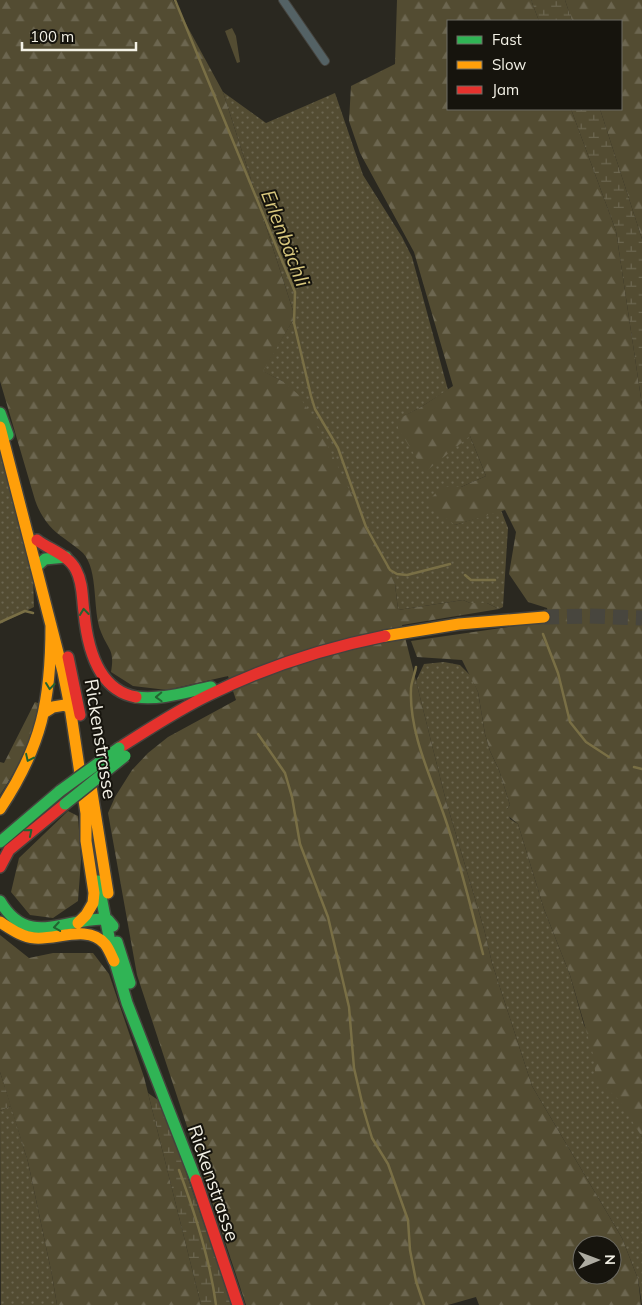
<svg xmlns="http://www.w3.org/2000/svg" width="642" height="1305" viewBox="0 0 642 1305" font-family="Mulish,sans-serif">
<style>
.grass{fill:url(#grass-dots)}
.forest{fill:url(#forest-firs);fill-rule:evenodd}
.wetland{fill:url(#wetland-marsh)}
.park{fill:#534c32}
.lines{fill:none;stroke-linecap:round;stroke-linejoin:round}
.stream{stroke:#796f45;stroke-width:2.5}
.highway-tunnel{stroke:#48463e;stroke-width:15;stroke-dasharray:15 8;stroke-linecap:butt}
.street-casing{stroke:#45433d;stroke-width:10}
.fast-casing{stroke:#45433d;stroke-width:14}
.slow-casing{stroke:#45433d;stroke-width:14}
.jam-casing{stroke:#45433d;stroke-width:14}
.street{stroke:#546265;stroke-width:8}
.fast{stroke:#30b455;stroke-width:11}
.slow{stroke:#ff9f0a;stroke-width:11}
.jam{stroke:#e5322d;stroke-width:11}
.fast-bridge-casing{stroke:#45433d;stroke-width:14;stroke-linecap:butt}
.fast-bridge{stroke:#30b455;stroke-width:11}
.oneway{stroke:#236431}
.labels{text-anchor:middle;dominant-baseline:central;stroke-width:4;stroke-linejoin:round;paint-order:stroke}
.street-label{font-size:19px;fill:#f3f1e6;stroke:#16140d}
.water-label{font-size:20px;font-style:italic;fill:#d9c87e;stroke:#16140d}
</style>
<defs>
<pattern id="grass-dots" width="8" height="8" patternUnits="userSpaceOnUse" patternTransform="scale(1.25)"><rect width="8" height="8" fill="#534c32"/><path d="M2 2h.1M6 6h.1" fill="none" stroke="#6c6650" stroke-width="1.8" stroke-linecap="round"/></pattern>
<pattern id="forest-firs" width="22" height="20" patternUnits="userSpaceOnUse" patternTransform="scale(1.25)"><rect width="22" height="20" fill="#534c32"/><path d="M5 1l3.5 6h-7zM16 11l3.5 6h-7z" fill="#6c6650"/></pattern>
<pattern id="wetland-marsh" width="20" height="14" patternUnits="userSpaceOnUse" patternTransform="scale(1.25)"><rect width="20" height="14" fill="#534c32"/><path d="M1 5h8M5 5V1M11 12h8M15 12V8" fill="none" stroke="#6c6650"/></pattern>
</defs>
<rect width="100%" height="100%" fill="#2a2820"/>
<!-- grass -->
<path class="grass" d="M223,92l43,31 69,-30 28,82 39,62 10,20 36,133 -27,17 -22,12 71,17 16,40 -25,11h-20l14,38 46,-15 7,18 -5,79 -4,2 -12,-6h-17l-7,-3 -65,10 -3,-26 -113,-203 -20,-10 33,-54z
M0,441l33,133 1,33 -34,17z
M444,662l16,3 11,11 7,16 7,42 5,17 9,19 11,35 -3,4 3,10 8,5 26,85 26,66 14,50 58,112v168l-4,-26 -16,-41 -90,-152 -40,-123 -8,-34 -38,-128 -30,-120 8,-17z
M11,1106l17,56 24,113 5,30h-56l-1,-194z"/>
<!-- forest -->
<path class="forest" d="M0,0h173l50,92 72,225 -32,54 19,10 17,14 27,47 69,142 3,26 65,-10 7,3h17l12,6 -97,16 44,176 38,128 8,34 40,123 90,152 16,41 3,26h-162l-3,-8 -28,8h-202l-109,-330 -29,-162 7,-16 17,-27 16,-17 20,-16 68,-37 -8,-24 -61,14 -34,-4 -22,-14c4,-23 -3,-22 -10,-40 -9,-22 -2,-61 -18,-79 -5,-5 -12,-9 -18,-14 -15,-10 -24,-22 -30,-39l-35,-119zM582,1245h30v30h-30z
M397,0h134l8,21h-91v88h123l45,122 26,174v732l-23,-37 -23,-21 -3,-25 -23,-79 -26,-66 -26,-85 -11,-9v-6l3,-4 -11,-35 -9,-19 -5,-17 -7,-42 -16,-32 -45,-3 -6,-16 139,-20 -3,-13 -19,-6 -19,-28 7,-42 -11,-22 -50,15 -28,-22 14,-16h20l25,-11 -16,-40 -45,36 -27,-44v-9l23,-12 32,-21 -39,-134 -54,-99 -11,-32 2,-35 44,-22z
M565,0h77v239l-42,-130h21v-88h-49z
M35,702l6,2c-10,35 -21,61 -41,91v-33l4,1z
M68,811l10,5 3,44 -3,41 -25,17 -23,-3 -19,-23 8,-34z
M0,935l29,23 24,-5h40l16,21 35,103 57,228h-144l-5,-30 -24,-113 -28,-90z"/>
<!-- wetland -->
<path class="wetland" d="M531,0h34l7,21h-33z
M571,109h29l42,130v166l-26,-174z
M0,1072l11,34 -11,5z
M148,1093l10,7 7,12 67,193h-31z"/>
<!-- park -->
<path class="park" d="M232,28l4,8 4,26 -3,1 -12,-32z"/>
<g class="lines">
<!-- stream -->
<path class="stream" d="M175,0l120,292 -1,31 17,73 4,13 23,39 28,79 24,43 7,4 10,1 43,-11
M465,575l6,5h24
M0,622l25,-11 8,2
M543,634l15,39 12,49 16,20 23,15
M416,667c-1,7 -5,15 -5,22 -2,44 20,88 34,129 15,44 26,90 38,136
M258,734l27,39 7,24 8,47 28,73 21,90 5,61 10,43 8,27 16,26 20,56 2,30 6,31 8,24
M634,767l8,2
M179,1170c16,43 31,89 37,135"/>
<!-- highway-tunnel -->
<path class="highway-tunnel" d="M544,617l45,-1 53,2"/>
<defs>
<path id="street" d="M283,0l42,61"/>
<path id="fast" d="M0,413l8,22
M36,567l9,-8 21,-2
M136,697c27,3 49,-5 75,-10
M0,842l60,-51
M98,881l14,71 15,51 69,177
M0,901c27,46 61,19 102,18l6,1 5,6
M117,942l13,41"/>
<path id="slow" d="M0,427l63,245 7,35 17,113
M385,636l74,-12 85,-7
M45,712l8,-5 12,-2 14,9
M90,780l18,113
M0,809c42,-63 51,-109 51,-184
M0,922c11,7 22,15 35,16 22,2 53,-14 70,6 4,5 6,11 9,17
M78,923l8,-8 7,-12 1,-10 -8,-52v-30"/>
<path id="jam" d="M37,540c13,10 32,15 39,30 7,13 6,28 8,42 3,33 13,78 52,85
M68,657l12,58
M119,748c30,-19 60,-39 92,-54 55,-27 114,-46 174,-58
M0,867l9,-17 56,-46
M196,1180l42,125"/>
</defs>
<!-- street casing -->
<use href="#street" class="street-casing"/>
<!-- fast casing -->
<use href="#fast" class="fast-casing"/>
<!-- slow casing -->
<use href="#slow" class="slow-casing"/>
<!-- jam casing -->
<use href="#jam" class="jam-casing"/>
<!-- street -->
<use href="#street" class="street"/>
<!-- fast -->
<use href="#fast" class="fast"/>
<!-- slow -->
<use href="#slow" class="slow"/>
<!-- jam -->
<use href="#jam" class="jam"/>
<defs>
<path id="fast-bridge" d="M60,791l59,-43
M65,804l60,-48"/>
</defs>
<!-- fast-bridge casing -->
<use href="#fast-bridge" class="fast-bridge-casing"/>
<!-- fast-bridge -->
<use href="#fast-bridge" class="fast-bridge"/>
</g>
<!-- one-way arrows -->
<defs><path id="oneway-chevron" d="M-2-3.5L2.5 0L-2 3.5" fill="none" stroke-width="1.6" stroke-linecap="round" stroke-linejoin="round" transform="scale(1.25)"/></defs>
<g class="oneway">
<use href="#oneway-chevron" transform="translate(84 612) rotate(-96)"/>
<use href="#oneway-chevron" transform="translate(50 686) rotate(97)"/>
<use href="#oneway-chevron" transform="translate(159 697) rotate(178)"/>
<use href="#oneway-chevron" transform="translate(29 758) rotate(115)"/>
<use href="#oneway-chevron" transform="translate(29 832) rotate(-40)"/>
<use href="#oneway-chevron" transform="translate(57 927) rotate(171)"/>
</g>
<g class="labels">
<!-- street labels -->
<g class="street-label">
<text transform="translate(101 739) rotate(81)">Rickenstrasse</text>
<text transform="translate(214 1183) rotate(71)">Rickenstrasse</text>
</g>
<!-- water labels -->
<g class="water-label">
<text transform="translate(286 238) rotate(69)">Erlenbächli</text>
</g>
</g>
<!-- legend -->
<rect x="447" y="20" width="175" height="90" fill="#16140d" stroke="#6e6c64"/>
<rect x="457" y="36" width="25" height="8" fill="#30b455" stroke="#6e6c64"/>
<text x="492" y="45" font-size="15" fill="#f3f1e6">Fast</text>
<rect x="457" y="61" width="25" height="8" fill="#ff9f0a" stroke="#6e6c64"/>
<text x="492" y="70" font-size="15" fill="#f3f1e6">Slow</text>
<rect x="457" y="86" width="25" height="8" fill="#e5322d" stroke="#6e6c64"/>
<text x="492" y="95" font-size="15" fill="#f3f1e6">Jam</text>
<!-- north arrow -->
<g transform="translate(597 1260) rotate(89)"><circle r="24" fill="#16140d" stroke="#6e6c64"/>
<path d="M0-4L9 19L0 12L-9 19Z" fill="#adaba1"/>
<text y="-8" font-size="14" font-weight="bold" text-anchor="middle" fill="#f3f1e6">N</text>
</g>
<!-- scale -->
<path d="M22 42v8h114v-8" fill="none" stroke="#f3f1e6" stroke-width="2.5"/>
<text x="30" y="42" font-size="15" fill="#f3f1e6" stroke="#16140d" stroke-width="4" paint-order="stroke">100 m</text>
</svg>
